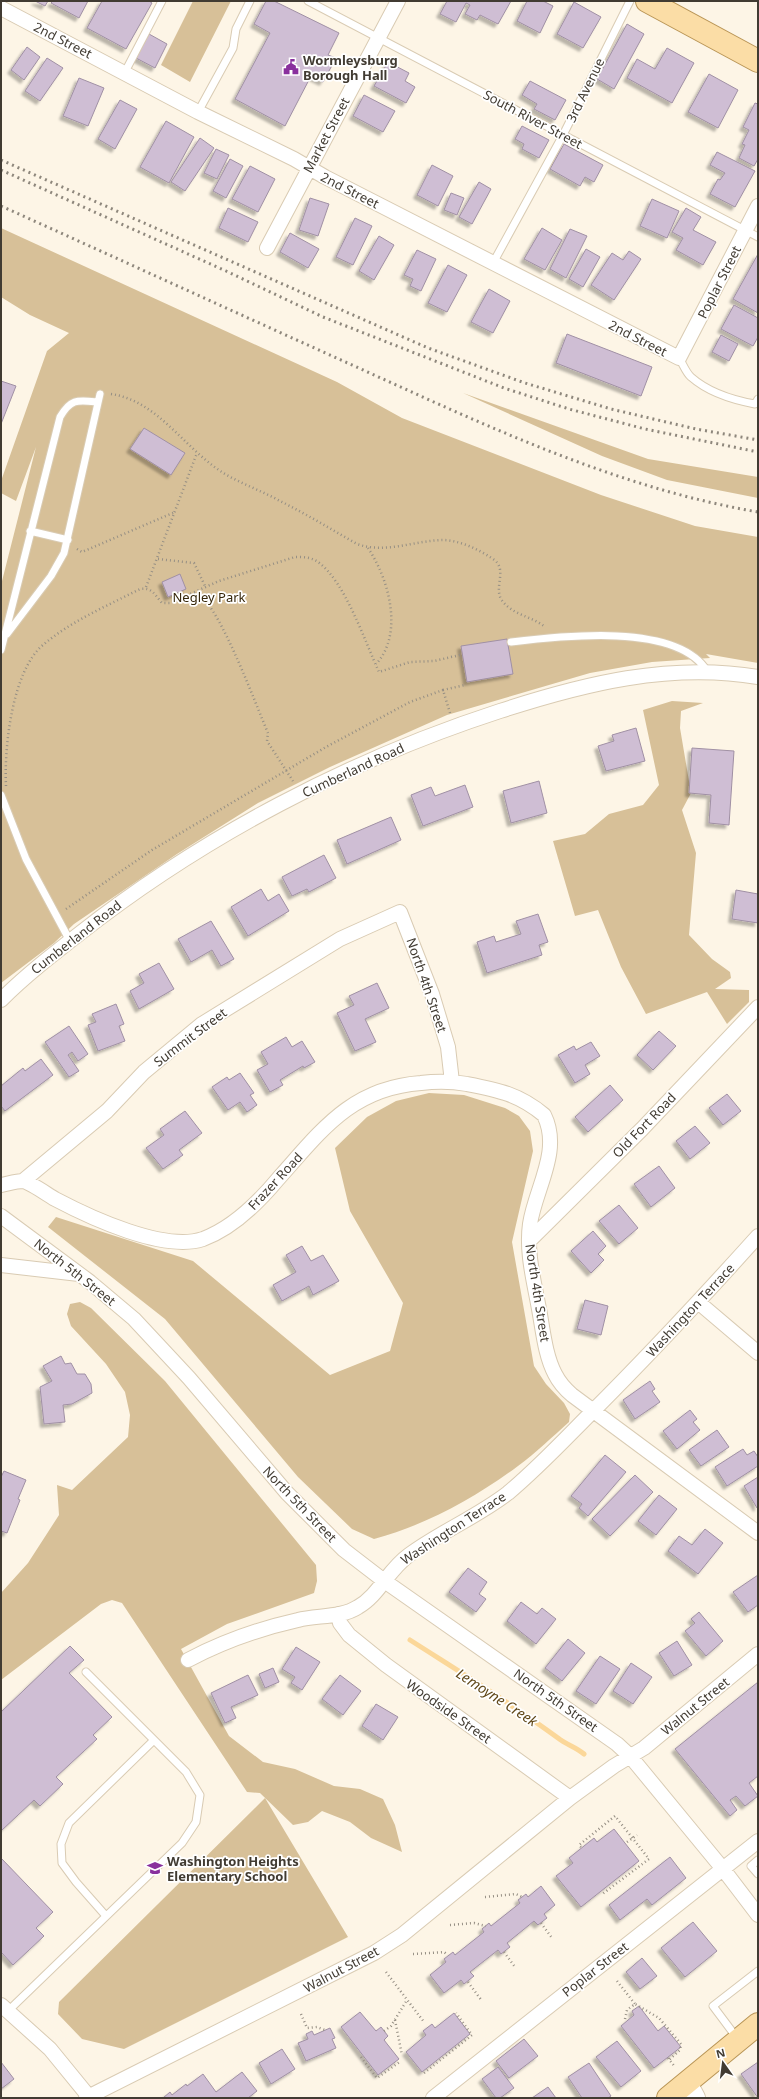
<svg xmlns="http://www.w3.org/2000/svg" width="759" height="2099" viewBox="0 0 759 2099" font-family="'Noto Sans',sans-serif">
<style>
.green{fill:#d7c098}
.lines{fill:none;stroke-linecap:round;stroke-linejoin:round}
.stream{stroke:#fbd799;stroke-width:5}
.building{fill:#cfbed4;stroke:#a090a4;filter:url(#shadow)}
.lane-casing{stroke:#d9cbb3;stroke-width:9}
.street-casing{stroke:#d9cbb3;stroke-width:16}
.secondary-casing{stroke:#d9cbb3;stroke-width:22}
.primary-casing{stroke:#b99556;stroke-width:24}
.path{stroke:#968f84;stroke-width:2.5;stroke-dasharray:1 3;stroke-linecap:butt}
.lane{stroke:#fff;stroke-width:7}
.street{stroke:#fff;stroke-width:14}
.secondary{stroke:#fff;stroke-width:20}
.primary{stroke:#fbdda6;stroke-width:22}
.rail{stroke:#8e877c;stroke-width:3;stroke-dasharray:2 4;stroke-linecap:butt}
.labels{text-anchor:middle;dominant-baseline:central;stroke-width:3.5;stroke-linejoin:round;paint-order:stroke}
.street-label{font-size:13px;fill:#413b32;stroke:#fff}
.poi-label{font-size:13px;font-weight:bold;fill:#413b32;stroke:#fff;text-anchor:start}
.park-label{font-size:13px;fill:#36270b;stroke:#fff}
.water-label{font-size:14px;font-style:italic;fill:#5f4718;stroke:#fff}
</style>
<defs>
<filter id="shadow"><feDropShadow dx="-3.5" dy="3.5" stdDeviation="1" flood-color="#0004"/></filter>
</defs>
<rect width="100%" height="100%" fill="#fdf5e6"/>
<!-- green -->
<path class="green" d="M193,1h38l-41,81 -29,-17z
M1,228l336,154 65,36 199,77 94,31 63,11v126l-52,-9 4,4 -58,4 -62,11 -143,42 -117,52 -72,36 -81,51 -103,70 -20,19 -53,40v-398l35,-138 -20,54 -15,-8v-12l46,-130 22,-18 -39,-18 -29,-18z
M463,393l185,66 110,18v21l-91,-18 -65,-24z
M672,701l31,2 -22,8 -1,17 11,65 -9,17 14,43 -7,82 23,24 18,13 1,6 -16,11 34,1v12l-22,22 -20,-32 -61,22 -25,-47 -23,-57 -23,6 -22,-75 32,-7 24,-20 34,-9 16,-20 -16,-75z
M429,1093l35,2 41,13 14,8 11,15 3,20 -21,91 22,124 12,18 18,19 6,11 -1,8c-17,15 -33,31 -51,44 -43,32 -92,59 -144,73l-22,-10 -54,-52 -133,-158 -117,-92 8,-10 137,44 137,114 60,-24 13,-48 -53,-92 -15,-63 32,-31 29,-16z
M80,1302l11,6 74,73 151,184 1,16 -3,12 -87,31 -46,25 48,87 34,26 32,7 39,17 26,3 23,10 12,26 7,27 -31,-14 -21,-16 -28,-11 -14,11 -15,3 -33,-32 -13,-1 -125,-189 -10,-3 -11,4 -100,76v-87l27,-30 31,-48 -2,-30 15,5 56,-53 2,-22 -5,-23 -19,-28 -35,-38 -4,-12 3,-10z
M265,1798l83,139 -224,112 -42,-10 -24,-25 1,-12z"/>
<g class="lines">
<!-- stream -->
<path class="stream" d="M410,1640c50,32 101,63 148,98 9,7 18,9 26,16"/>
</g>
<!-- building -->
<path class="building" d="M35,1h13l-3,5z
M53,1h35l-9,17 -28,-15z
M102,1h47l3,2 -26,46 -39,-21z
M266,1h8l65,32 -11,22 8,3 -13,24 -12,-6 -26,50 -50,-27 35,-66 -16,-9z
M447,1h64l-13,23 -18,-9 -3,5 -12,-6 5,-9 -4,-2 -10,19 -16,-8z
M527,1h16l10,5 -13,27 -23,-12z
M574,2l27,15 -18,31 -26,-14z
M627,24l17,10 -30,55 -17,-10z
M149,34l18,10 -12,24 -19,-10z
M27,47l13,10 -16,23 -13,-10z
M667,48l27,15 -22,40 -45,-25 10,-19 18,10z
M47,58l16,10 -23,33 -15,-10z
M388,62l21,11 -4,8 10,6 -9,16 -32,-17z
M709,74l29,16 -20,38 -30,-16z
M79,78l25,10 -16,38 -25,-10z
M530,81l36,19 -11,20 -21,-11 3,-5 -15,-9z
M364,95l31,16 -12,21 -30,-16z
M120,100l17,9 -22,40 -17,-10z
M755,103l3,1v55l-4,7 -15,-8 6,-13 -3,-1 7,-14 -6,-3z
M166,121l28,16 -25,46 -29,-16z
M522,126l27,14 -10,18 -17,-9 2,-5 -9,-5z
M200,138l14,10 -29,43 -14,-9z
M564,144l39,21 -9,17 -9,-5 -5,9 -30,-17z
M216,149l13,6 -12,24 -13,-6z
M717,152l38,19 -20,36 -25,-13 8,-15 2,1 5,-7 -15,-8z
M230,159l13,7 -17,32 -13,-7z
M432,165l21,11 -15,30 -21,-11z
M250,166l25,13 -17,33 -26,-13z
M479,182l12,7 -19,35 -13,-7z
M451,193l13,5 -7,17 -13,-5z
M310,198l19,6 -11,32 -19,-6z
M652,199l27,12 -12,27 -27,-12z
M228,208l30,14 -10,20 -29,-14z
M686,208l15,9 -8,13 23,12 -13,23 -27,-15 7,-12 -11,-6z
M355,218l17,8 -19,39 -17,-8z
M542,228l20,12 -17,30 -21,-11z
M570,229l17,7 -21,42 -16,-9z
M290,233l29,16 -11,19 -28,-16z
M379,236l15,9 -20,35 -15,-9z
M586,249l14,8 -17,30 -14,-8z
M417,250l19,9 -15,32 -11,-5 3,-7 -9,-4z
M629,251l12,8 -27,41 -23,-15 21,-32 11,7z
M758,254v59l-25,-14z
M448,265l19,10 -20,37 -19,-9z
M489,289l21,12 -17,32 -22,-11z
M734,305l24,13v19l-5,9 -32,-17z
M567,334l85,33 -11,29 -85,-33z
M721,335l17,9 -9,17 -17,-9z
M1,381l15,5 -15,38z
M144,428l41,25 -14,22 -41,-26z
M180,574l6,15 -18,8 -6,-15z
M507,639l6,35 -46,8 -6,-36z
M636,728l9,33 -39,10 -8,-25 16,-5 -2,-6z
M692,748l42,3 -5,74 -20,-2 2,-28 -22,-2z
M539,781l8,32 -36,10 -8,-32z
M465,785l8,22 -50,19 -12,-31 20,-8 4,9z
M391,817l10,23 -54,24 -10,-24z
M324,855l12,23 -27,14 -2,-3 -15,7 -10,-19z
M261,889l7,12 11,-7 10,17 -41,25 -17,-29z
M736,890l22,4v29l-26,-4z
M538,914l10,28 -9,3 3,10 -55,18 -10,-31 17,-6 2,6 25,-8 -5,-13z
M211,921l23,38 -13,7 -9,-16 -21,12 -13,-23z
M159,963l15,26 -35,20 -9,-18 14,-8 -5,-9z
M377,983l12,25 -24,11 11,23 -21,9 -18,-38 17,-8 -5,-9z
M116,1004l8,20 -5,2 6,15 -27,10 -10,-26 8,-3 -4,-8z
M69,1026l19,28 -10,7 -6,-9 -4,3 11,16 -10,6 -24,-35z
M659,1031l17,15 -23,24 -16,-15z
M286,1037l6,10 10,-6 13,21 -11,6 -1,-2 -23,14 3,5 -13,7 -13,-22 11,-6 -7,-12z
M591,1042l9,14 -15,9 5,9 -15,9 -17,-28 16,-9 2,4z
M41,1059l12,16 -48,36 -4,-5v-20l22,-18 2,3z
M240,1073l14,20 -4,2 7,10 -10,7 -7,-10 -12,8 -16,-23 15,-10 2,3z
M610,1085l13,15 -35,32 -13,-15z
M727,1094l14,17 -18,14 -14,-17z
M185,1111l17,22 -23,17 4,5 -20,14 -17,-21 18,-13 -4,-6z
M695,1126l15,17 -20,16 -14,-18z
M659,1166l16,22 -24,19 -17,-23z
M619,1205l19,23 -19,16 -20,-23z
M593,1231l13,15 -8,8 6,6 -13,13 -20,-22z
M302,1246l9,15 12,-6 16,26 -26,14 -4,-9 -27,15 -9,-16 23,-13 -10,-17z
M585,1300l23,6 -7,29 -24,-6z
M61,1356l4,8 6,-1 6,11h8l6,10 1,9 -20,11 -9,1 2,17 -21,2 -4,-37 12,-6 -9,-15z
M650,1381l5,8 -3,2 8,11 -25,17 -12,-19z
M690,1410l7,9 -4,3 7,8 -23,19 -14,-18z
M717,1430l12,17 -28,19 -12,-16z
M743,1449l4,6 7,-4 4,6v9l-31,20 -12,-19z
M605,1455l21,17 -38,44 -9,-8 3,-4 -11,-8z
M4,1471l22,9 -8,19 2,1 -13,33 -6,-2v-54z
M635,1475l18,17 -43,44 -18,-17z
M758,1477v30l-1,1 -13,-22z
M659,1495l18,14 -21,26 -18,-14z
M705,1529l18,14 -25,31 -30,-23 11,-15 13,9z
M468,1568l19,14 -8,12 7,5 -10,13 -27,-20z
M758,1575v30l-10,7 -15,-20z
M521,1602l16,12 5,-6 14,11 -20,25 -29,-23z
M699,1612l24,29 -17,15 -21,-25 10,-8 -4,-4z
M568,1639l17,14 -23,28 -17,-13z
M677,1641l15,24 -18,11 -15,-23z
M70,1646l14,14 -15,13 43,44 -19,18 4,4 -41,38 7,7 -23,22 -6,-6 -33,31v-119z
M296,1647l24,15 -18,28 -11,-7 4,-6 -13,-8z
M600,1656l20,13 -24,35 -20,-13z
M631,1663l21,14 -19,27 -20,-13z
M273,1668l6,14 -14,6 -6,-14z
M248,1675l10,20 -27,12 5,11 -11,5 -14,-30z
M340,1675l21,16 -18,24 -21,-16z
M758,1682v94l-9,7 9,13 -13,10 -9,-10 -6,4 7,10 -7,6 -55,-67z
M376,1704l22,13 -15,23 -21,-14z
M614,1829l25,32 -58,46 -25,-31 17,-13 -4,-5 25,-20 3,4z
M670,1857l16,21 -34,27 -5,-6 -27,21 -11,-15z
M1,1858l52,54 -17,16 8,8 -31,29 -12,-13z
M541,1886l14,19 -11,9 3,4 -9,7 -4,-4 -27,22 3,4 -9,7 -3,-4 -28,22 4,4 -10,8 -3,-4 -17,13 -14,-18 16,-13 -2,-3 9,-7 2,3 29,-23 -2,-3 7,-6 2,3 29,-23 -2,-3 8,-6 2,3z
M693,1922l24,29 -32,26 -24,-29z
M642,1958l15,18 -17,13 -14,-17z
M639,2006l19,25 6,-5 17,21 -27,21 -33,-42 13,-11 -2,-4z
M360,2012l16,19 5,-4 7,9 -4,4 15,19 -21,16 -37,-48z
M454,2013l16,21 -48,38 -16,-20 20,-17 -3,-4 9,-7 3,4z
M330,2028l5,10 -3,1 4,9 -30,13 -8,-18 10,-4 -2,-5 6,-3 2,4z
M524,2039l14,17 -29,22 -13,-17z
M617,2041l24,30 -20,16 -25,-30z
M282,2049l13,20 -24,15 -12,-21z
M1,2062l13,17 -13,10z
M758,2062v36l-17,-24z
M589,2063l22,33 -3,2h-26l-14,-21z
M498,2067l16,21 -14,10h-4l-14,-19z
M242,2072l15,19 -9,7h-85l7,-6 2,3 14,-11 1,2 16,-12 13,18z
M548,2087l8,11h-24z"/>
<g class="lines">
<defs>
<path id="lane" d="M308,1l450,236
M125,72l37,-71
M198,112l35,-64 3,-19 14,-28
M493,263l70,-128 67,-134
M679,358c4,6 7,15 12,19 17,15 42,23 64,27l3,-5
M30,531l38,9
M7,634l44,-58 13,-23 36,-159
M511,642c50,-6 166,-20 196,29
M1,650l59,-233c11,-19 18,-17 38,-15
M1,795l25,64 44,82
M758,1860l-7,6 7,8
M106,1916l-30,-34 -14,-19 -1,-19 8,-21 85,-83
M8,2011l174,-168 14,-21 4,-27 -14,-23 -100,-100
M737,2038l-24,-32 45,-35"/>
<path id="street" d="M1,8l197,104 96,47 31,18 354,181 79,-152
M267,248l131,-247
M1,1000c24,-24 51,-45 78,-66 125,-98 270,-174 421,-223 83,-27 170,-49 258,-34
M23,1181l84,-70 37,-39 58,-48 138,-85 60,-27 32,82 16,53 4,35
M1,1185c6,-1 15,-4 22,-4 7,1 25,14 32,18 36,19 109,53 148,40 30,-11 55,-36 75,-60 43,-48 73,-91 143,-96 15,-2 30,-2 46,1 31,6 52,10 77,31 18,36 -9,74 -14,109 -4,28 4,57 9,85 4,21 6,46 16,65 4,8 10,15 17,21l186,138
M1,1216l89,66 44,37 55,59 98,115 57,57 39,30 234,164 13,12 93,113 35,46
M529,1241l113,-112 116,-122
M1,1265l78,9
M698,1302l60,51
M338,1614l2,9 9,12 37,30 184,133
M188,1660c36,-19 70,-31 110,-40 19,-5 43,-2 60,-13 21,-12 30,-37 51,-52 31,-23 68,-38 99,-62 30,-25 57,-54 84,-81 57,-57 112,-116 166,-176
M1,2005l49,44 40,49
M86,2098l288,-145 28,-18 168,-137 44,-32 30,-18 114,-94
M433,2098l325,-257"/>
<path id="secondary" d="M687,2083l8,15"/>
<path id="primary" d="M647,1l111,60
M668,2098l90,-74"/>
</defs>
<!-- lane casing -->
<use href="#lane" class="lane-casing"/>
<!-- street casing -->
<use href="#street" class="street-casing"/>
<!-- secondary casing -->
<use href="#secondary" class="secondary-casing"/>
<!-- primary casing -->
<use href="#primary" class="primary-casing"/>
<!-- path -->
<path class="path" d="M111,394c48,7 74,56 114,80 17,10 37,17 55,27 26,13 51,28 77,43 28,10 56,-3 85,-4 17,0 36,9 51,19 15,10 1,27 8,40 10,16 31,17 44,28
M368,548c21,31 36,86 8,116
M77,549l5,3 93,-40
M158,559l36,4 12,25
M146,587l51,-134
M194,594h5c23,18 56,109 69,139l-1,8 26,40
M450,713l-7,-23 22,-5
M6,786c-2,-38 6,-115 37,-141 28,-24 64,-39 97,-56 12,-2 15,6 22,14h8l49,-22 76,-24c8,0 16,0 23,5 27,19 47,80 61,110l31,-10 24,-1 26,-6
M66,909l86,-59 174,-103 84,-45 33,-12
M627,1842l10,-7
M581,1847l-2,-2 36,-29 34,43 -48,36
M485,1897l31,-3 6,3
M541,1923l11,15
M450,1925l24,-2 12,3
M504,1952l11,15
M413,1954l31,-2 4,3
M386,1972l38,50
M617,1981l18,23
M468,1982l14,19
M301,2014l6,14 10,-1 8,3
M625,2019l2,-9 8,-6 24,14 22,26 -1,6 -11,10
M395,2020l7,35
M384,2031l7,-5 16,-26
M361,2057l16,21 24,-17
M668,2058l7,9
M424,2073l48,-38 -16,-22"/>
<!-- lane -->
<use href="#lane" class="lane"/>
<!-- street -->
<use href="#street" class="street"/>
<!-- secondary -->
<use href="#secondary" class="secondary"/>
<!-- primary -->
<use href="#primary" class="primary"/>
<!-- rail -->
<path class="rail" d="M1,160l427,188 97,35 86,26 85,20 62,11
M1,170l225,101 97,46 181,71 65,21 76,20 113,23
M1,206c120,54 240,109 360,163 128,58 257,119 397,143"/>
</g>
<!-- icons -->
<defs>
<symbol id="civic-bare" viewBox="-9 -9 18 18"><path d="M-.6-6.5H3V-4.5H.6V-3L4-1V1h2V6H-6V1h2V-1L-.6-3ZM-1.2 2.5V6h2.4V2.5Z" fill="#89309d" stroke="#fff" stroke-width="2.5" paint-order="stroke"/></symbol>
<symbol id="school-bare" viewBox="-9 -9 18 18"><path d="M0-5L7-2L0 1L-7-2ZM-4 1L0 2.5L4 1V4Q0 6-4 4Z" fill="#89309d" stroke="#fff" stroke-width="2.5" paint-order="stroke"/></symbol>
</defs>
<g fill-rule="evenodd">
<use href="#civic-bare" x="280" y="56" width="22" height="22"/>
<use href="#school-bare" x="144" y="1857" width="22" height="22"/>
</g>
<g class="labels">
<!-- street labels -->
<g class="street-label">
<text transform="translate(63 40) rotate(27)">2nd Street</text>
<text transform="translate(585 90) rotate(-64)">3rd Avenue</text>
<text transform="translate(533 119) rotate(28)">South River Street</text>
<text transform="translate(326 135) rotate(-62)">Market Street</text>
<text transform="translate(350 190) rotate(27)">2nd Street</text>
<text transform="translate(719 282) rotate(-63)">Poplar Street</text>
<text transform="translate(638 338) rotate(27)">2nd Street</text>
<text transform="translate(353 770) rotate(-25)">Cumberland Road</text>
<text transform="translate(76 937) rotate(-38)">Cumberland Road</text>
<text transform="translate(427 985) rotate(71)">North 4th Street</text>
<text transform="translate(190 1037) rotate(-37)">Summit Street</text>
<text transform="translate(644 1125) rotate(-46)">Old Fort Road</text>
<text transform="translate(275 1181) rotate(-47)">Frazer Road</text>
<text transform="translate(75 1272) rotate(38)">North 5th Street</text>
<text transform="translate(538 1293) rotate(81)">North 4th Street</text>
<text transform="translate(690 1310) rotate(-47)">Washington Terrace</text>
<text transform="translate(300 1504) rotate(46)">North 5th Street</text>
<text transform="translate(453 1528) rotate(-33)">Washington Terrace</text>
<text transform="translate(556 1700) rotate(35)">North 5th Street</text>
<text transform="translate(695 1706) rotate(-39)">Walnut Street</text>
<text transform="translate(449 1711) rotate(35)">Woodside Street</text>
<text transform="translate(341 1969) rotate(-28)">Walnut Street</text>
<text transform="translate(595 1969) rotate(-38)">Poplar Street</text>
</g>
<!-- poi labels -->
<g class="poi-label">
<text x="303" y="60">Wormleysburg<tspan x="303" dy="15">Borough Hall</tspan></text>
<text x="167" y="1861">Washington Heights<tspan x="167" dy="15">Elementary School</tspan></text>
</g>
<!-- park labels -->
<g class="park-label">
<text x="209" y="597">Negley Park</text>
</g>
<!-- water labels -->
<g class="water-label">
<text transform="translate(497 1697) rotate(33)">Lemoyne Creek</text>
</g>
</g>
<!-- border -->
<rect width="759" height="2099" fill="none" stroke="#413b32" stroke-width="4"/>
<!-- north arrow -->
<g transform="translate(723 2063) rotate(346)" stroke="#ffffff" stroke-width="3" paint-order="stroke">
<path d="M0-3L7 15L0 10L-7 15Z" fill="#413b32"/>
<text y="-6" font-size="11" font-weight="bold" text-anchor="middle" fill="#413b32">N</text>
</g>
</svg>
